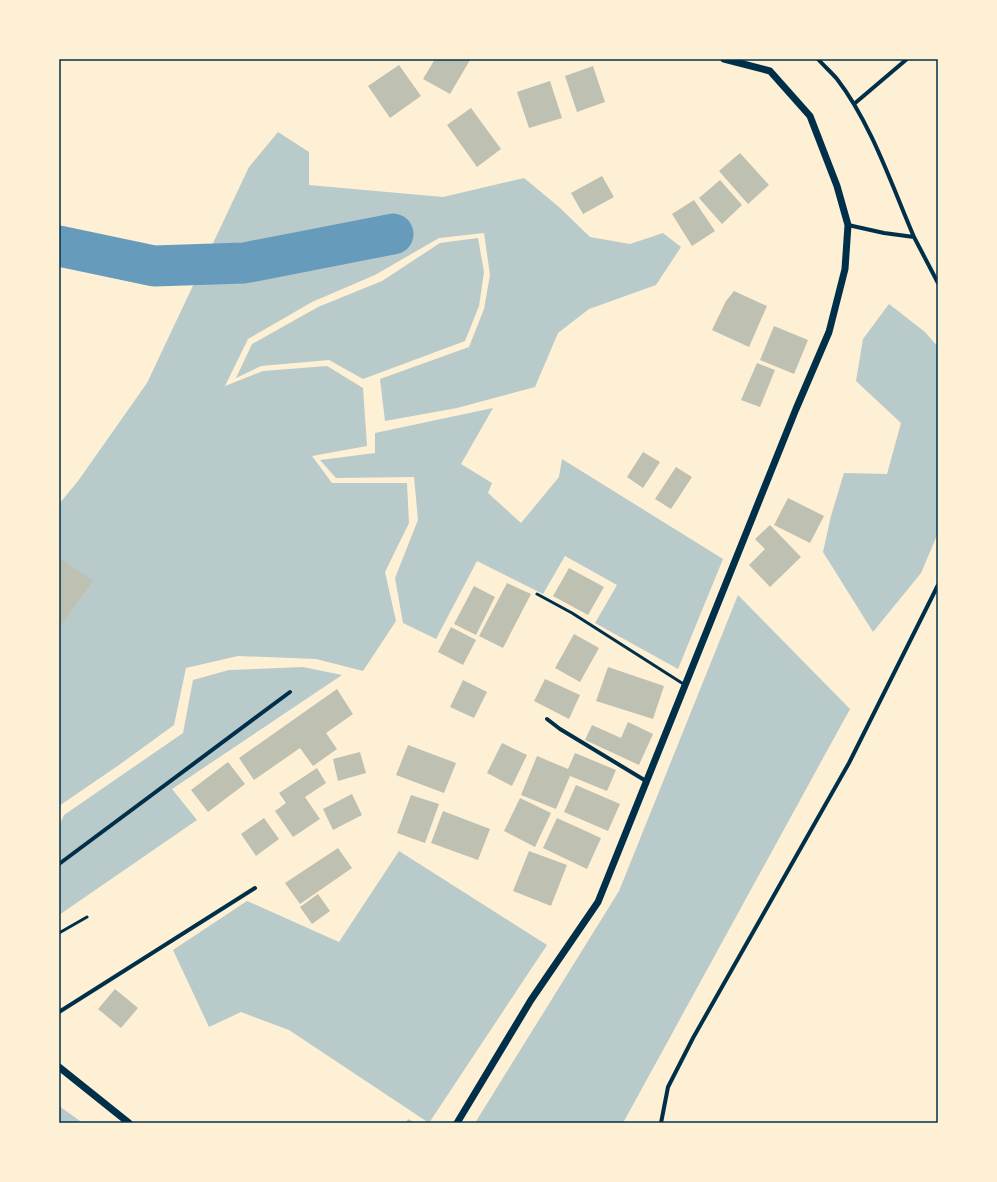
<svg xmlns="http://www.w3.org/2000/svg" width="997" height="1182" viewBox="0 0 997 1182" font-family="Manrope,sans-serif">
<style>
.green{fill:#b9caca}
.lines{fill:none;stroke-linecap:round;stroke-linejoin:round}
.river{stroke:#669bbc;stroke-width:41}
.building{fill:#bec0b2}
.service{stroke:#003049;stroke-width:3}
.minor{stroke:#003049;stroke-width:4}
.tertiary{stroke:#003049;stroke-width:7}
.neatline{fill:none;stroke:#003049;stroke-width:1.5}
</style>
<rect width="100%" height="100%" fill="#fdf0d5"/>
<!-- green -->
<path class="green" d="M278,132l31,20v33l134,12 81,-19 35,29 31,30 40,7 33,-11 18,14 -25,38 -67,24 -31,24 -23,54 -78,21 -72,13 -5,-42 89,-32 15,-38 6,-34 -6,-42 -45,5 -64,37 -63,27 -64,37 -23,47 38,-15 64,-5 36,22 4,58 -55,10 20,27h75l2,40 -24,49 11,49 -33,50 -47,-12 -78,-3 -52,12 -12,57 -55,40 -60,41v-302l19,-23 69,-98 102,-216z
M478,238l6,34 -5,34 -14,35 -102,38 -34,-19 -68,6 -25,12 16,-34 66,-37 64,-26 58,-38z
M889,304l36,28 13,15v186l-17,40 -48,59 -50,-80 8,-36 13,-43 43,1 14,-51 -45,-42 7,-42z
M493,408l-32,56 31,19 -4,10 33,30 38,-46 3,-18 161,100 -45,110 -83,-46 22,-38 -52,-29 -22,38 -66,-33 -41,78 -33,-16 -8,-45 23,-58 -4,-43 -78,1 -16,-18 55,-7v-20z
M738,595l112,114 -227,414h-148l144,-232z
M303,667l39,8 -170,114 25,31 -138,95v-89l5,-11 119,-82 10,-53 36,-10z
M399,851l148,94 -118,178 -140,-93 -48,-18 -32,15 -36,-77 74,-49 92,41z
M59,1106l24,17h-24z"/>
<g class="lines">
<!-- river -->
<path class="river" d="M59,246l95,20 90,-3 149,-29"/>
</g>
<!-- building -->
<path class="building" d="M435,59l35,1 -20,34 -27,-15z
M399,65l22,31 -31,22 -22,-32z
M593,66l12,36 -28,10 -12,-36z
M550,81l12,37 -33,10 -12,-36z
M471,108l30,41 -24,18 -30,-42z
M740,153l29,32 -21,19 -29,-33z
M602,176l12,21 -31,17 -12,-21z
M720,180l22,25 -20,19 -23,-26z
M694,200l21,31 -23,15 -20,-32z
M734,291l33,15 -18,41 -37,-17 14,-29z
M774,326l34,14 -14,34 -34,-14z
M757,363l18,7 -15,37 -19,-7z
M643,452l17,10 -17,26 -16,-11z
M676,467l16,10 -21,32 -16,-10z
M788,498l36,18 -14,27 -36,-18z
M770,525l31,32 -31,30 -21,-22 16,-16 -10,-10z
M59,557l34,24 -34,47z
M569,568l35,19 -16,28 -35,-19z
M507,583l24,11 -28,54 -24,-12z
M474,586l21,11 -19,38 -22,-11z
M451,627l25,13 -13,25 -25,-13z
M574,634l25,14 -19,34 -25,-14z
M608,667l56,19 -11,33 -57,-18z
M545,679l35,16 -11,24 -35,-18z
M463,680l24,12 -13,26 -24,-11z
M337,689l16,25 -27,19 11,16 -24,17 -13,-18 -46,32 -15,-22z
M628,722l25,12 -14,31 -54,-25 7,-15 29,13z
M502,743l25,12 -15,31 -25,-13z
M408,745l48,18 -12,30 -48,-18z
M360,752l6,21 -28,8 -5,-22z
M575,753l41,17 -9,21 -37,-15 -14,33 -35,-14 16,-39 31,13z
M228,762l17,22 -37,28 -17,-22z
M317,768l9,15 -21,14 15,22 -27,18 -18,-26 11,-8 -7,-10z
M576,785l44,19 -12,27 -44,-19z
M352,794l10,21 -29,15 -10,-21z
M411,795l28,9 -14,39 -28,-10z
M520,798l31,15 -16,34 -31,-16z
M443,811l47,18 -12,31 -47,-17z
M264,818l15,21 -23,17 -15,-22z
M557,818l44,20 -14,31 -44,-21z
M338,848l14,20 -52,36 -15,-21z
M529,851l38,14 -16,41 -38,-15z
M318,894l12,17 -18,13 -12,-17z
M115,989l23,19 -17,20 -23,-19z
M408,1119l7,4h-9z"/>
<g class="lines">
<!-- service -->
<path class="service" d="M537,594l35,19 113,72
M59,933l28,-16"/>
<!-- minor -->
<path class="minor" d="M818,59c6,7 13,13 19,20 34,44 55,107 77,158
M854,104l53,-45
M848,225l36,8 30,4 24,46
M547,719l13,10 86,52
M59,864l231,-172
M59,1012l196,-124
M661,1123l7,-36 25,-49 156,-275 89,-178"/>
<!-- tertiary -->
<path class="tertiary" d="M59,1067l70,56
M457,1123l74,-123 67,-98 198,-493 33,-77 16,-63 3,-44 -11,-39 -27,-70 -40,-45 -46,-12"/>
</g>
<!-- border -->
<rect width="997" height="1182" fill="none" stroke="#fdf0d5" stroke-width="120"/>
<rect x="60" y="60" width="877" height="1062" class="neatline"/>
</svg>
